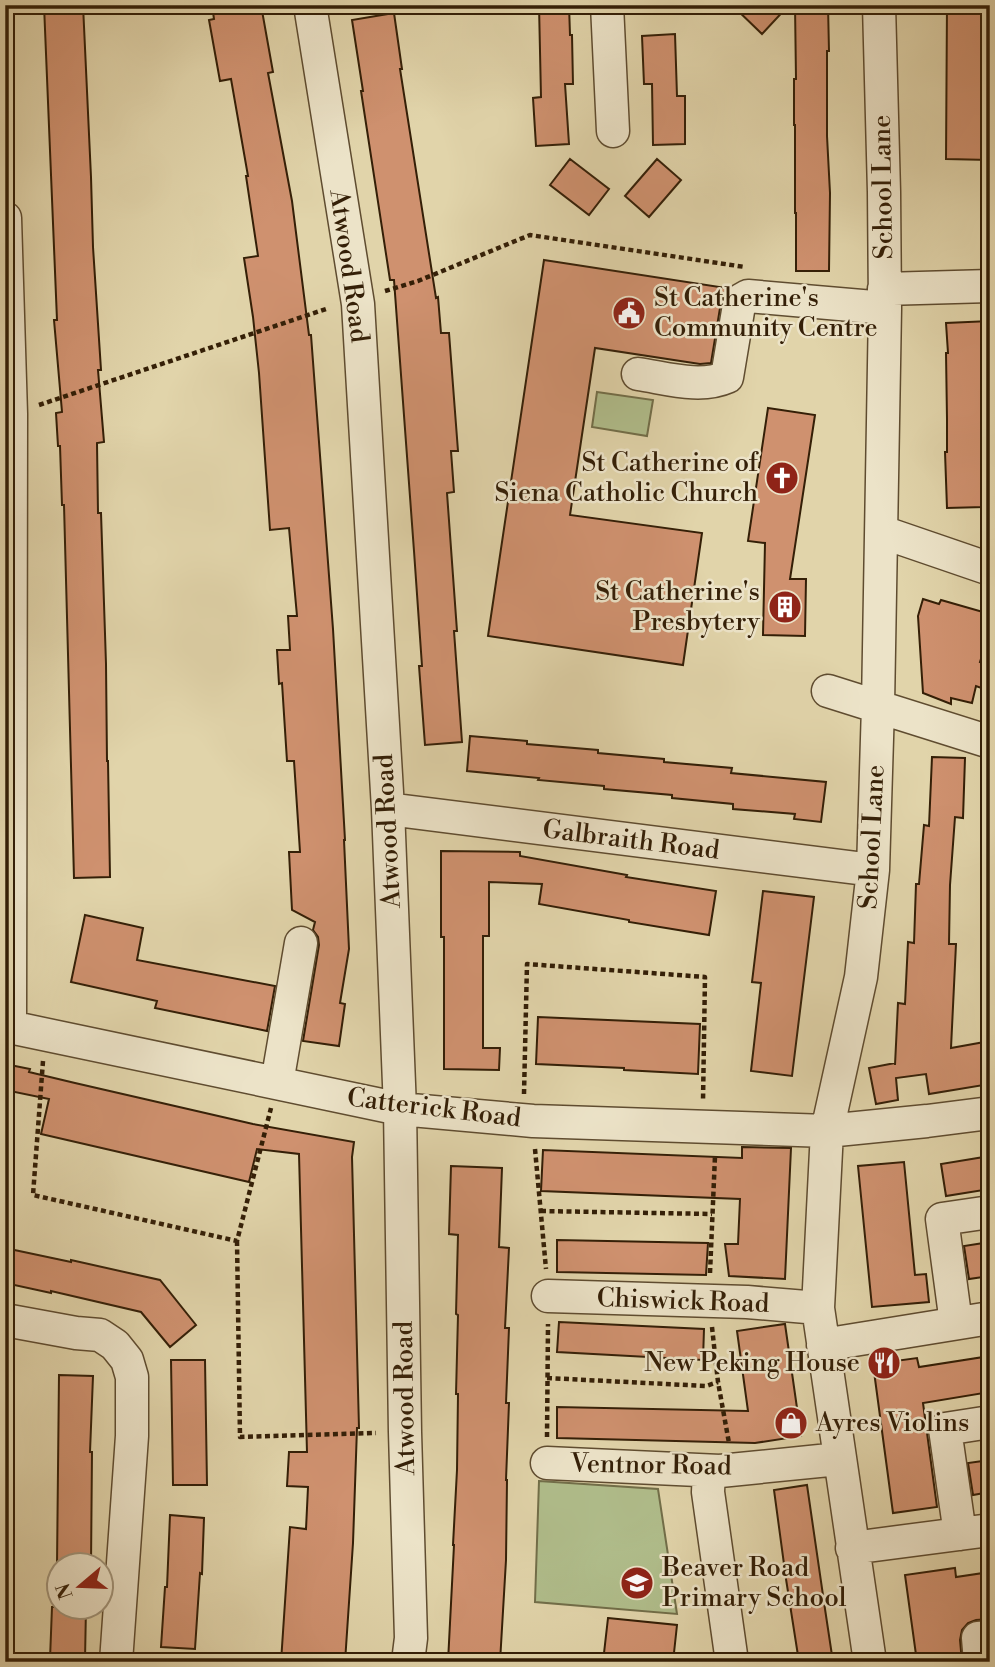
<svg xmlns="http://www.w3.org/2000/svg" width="995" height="1667" viewBox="0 0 995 1667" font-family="'Libre Bodoni',serif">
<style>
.green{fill:#b0bd8b;stroke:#726e49;stroke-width:2}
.building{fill:#cf916f;stroke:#341f07;stroke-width:2}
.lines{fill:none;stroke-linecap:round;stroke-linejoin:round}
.minor-casing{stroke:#5f4c30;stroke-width:35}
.path{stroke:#341f07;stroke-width:4.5;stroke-dasharray:5 3.5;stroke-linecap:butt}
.minor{stroke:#ece3c8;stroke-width:32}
.labels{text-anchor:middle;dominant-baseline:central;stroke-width:5;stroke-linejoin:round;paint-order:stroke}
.street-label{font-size:26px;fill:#341f07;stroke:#ece3c8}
.poi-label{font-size:26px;fill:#341f07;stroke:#ece3c8;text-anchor:start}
</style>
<rect width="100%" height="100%" fill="#e1d4aa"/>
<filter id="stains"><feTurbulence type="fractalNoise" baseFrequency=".00286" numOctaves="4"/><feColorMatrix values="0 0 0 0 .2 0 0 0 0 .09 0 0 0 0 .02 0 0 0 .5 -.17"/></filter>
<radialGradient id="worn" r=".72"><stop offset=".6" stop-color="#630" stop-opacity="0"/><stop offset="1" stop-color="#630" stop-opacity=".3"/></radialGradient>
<!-- green -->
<path class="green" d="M597,392l56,8 -6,36 -55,-9z
M539,1481l119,8 19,125 -142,-12z"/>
<!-- building -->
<path class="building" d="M44,5h39l8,172 2,70 8,123h-3l6,72 -7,1 1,70h3l5,151 1,97h1l2,116 -36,1 -10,-373h-2l-2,-59h-2l-2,-33 6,-1 -8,-92h3z
M212,5h49l12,67 -5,1 24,128 17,134h2l22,294 12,211h-1l5,109 -9,54 5,1 -6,42 -36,-5 16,-96 -1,-8 -5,-7 2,-8 -23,-12 -3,-58h11l-6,-91h-7l-5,-78 -3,1 -2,-34h13l-2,-34h9l-8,-88 -19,2 -11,-157 -6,-56 -9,-59 14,-2 -12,-80h2l-17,-97 -11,2 -11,-61 5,-1z
M539,5h30l1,30h2l1,49h-8l4,60 -33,2 -3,-48 8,-1z
M732,5h57l-27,29z
M795,5h33l1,46h-2v85l3,57 -1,78h-33v-58h-1v-88h-1v-46h2z
M947,5h43v155l-44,-1z
M394,13l8,56h-2l36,229 2,-1 3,36h8l9,118h-7l3,41 -7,1 10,138h-3l8,111 -37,3 -6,-79h3l-8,-115 -20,-271h-4l-29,-189h2l-11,-71z
M675,34l2,62h8v48l-32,1 -1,-61h-8l-2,-48z
M570,159l39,30 -20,26 -39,-30z
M657,159l24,21 -32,37 -24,-21z
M544,260l182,28 -5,14 -10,61 -11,1 -105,-16 -25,167 132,18 -19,132 -195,-29z
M990,321v23l-6,1v97h-2l2,65 -37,1 -2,-56h2v-33l-1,-66h2l-2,-30z
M768,408l47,7 -25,164h16l-1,57 -42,-1 2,-92 -17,-2z
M923,599l16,5 2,-4 49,14v15l-10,33 10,3v26l-14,-5 -4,17 -21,-5v6l-28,-11 -5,-77z
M470,736l57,5v3l71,6v3l66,6v3l68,6 -1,5 95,9 -5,40 -27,-3 1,-5 -62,-5v-5l-61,-6v-3l-68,-6v-3l-66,-6 1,-2 -72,-7z
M932,757l33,1 -2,60 -8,-1 -5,68 -1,59h7l-5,104 39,-7v43l-61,10 -3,-20 -30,4 2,22 -22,4 -7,-36 26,-5v2l3,-62 7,1 3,-62 6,1 2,-59h3l5,-59 5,1z
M441,851l79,1v4l107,19 -1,2 90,14 -7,44 -80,-13v-2l-90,-16 3,-20 -53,-2v54h-6v112h17l-1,22 -55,-1v-132h-3z
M763,891l51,6 -22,179 -41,-5 10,-88 -9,-1z
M85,915l58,13 -6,32 138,26 -8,45 -112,-23 2,-7 -86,-19z
M538,1017l162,7 -2,50 -74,-4v-2l-88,-4z
M5,1064l25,5 -1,3 46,11 178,41 101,18 -2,15 7,271h-2l-4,115 -8,119h-64l9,-135 16,2 2,-42 -21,-1 2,-34h18l-8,-298 -42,-5 -8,33 -208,-48 8,-35 -44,-9z
M742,1147l49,1 -6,131 -56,-3 -4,-32h13l2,-45 -199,-8 2,-41 199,8z
M990,1156v33l-44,7 -5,-32z
M904,1162l11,113 11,-1 3,28 -57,5 -14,-141z
M451,1166l51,2 -3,79 10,1 -4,80h4l-3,75h3l-3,77h1l-1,80 -6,102h-52l6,-117h-1l4,-75 1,-76h-2l2,-79 -2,-1 2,-79 -9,-1z
M557,1240l151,3 -2,32 -149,-3z
M990,1242v34l-21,3 -5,-33z
M5,1248l66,14v-2l89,20 36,45 -26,22 -29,-35 -90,-21v2l-46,-10z
M559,1322l145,7 -1,31 -146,-8z
M785,1324l16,112 -46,7 -198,-5v-31l191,4 -11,-80z
M990,1356v36l-67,11 14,104 -44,6 -20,-149 44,-6 2,9z
M171,1360h34l2,125h-34z
M59,1375l34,1 -3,76h2l-1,113h-34z
M990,1460v32l-17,3 -5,-32z
M807,1485l18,124 8,53h-34l-13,-83 -12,-89z
M170,1515l34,3 -2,56 -2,-1 -5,76 -34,-2 4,-60h2z
M955,1568l1,9 34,-5v47l-14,1 -8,3 -6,7 -2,10 2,22h-45l-12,-87z
M52,1607h34l-1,53 -35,-1z
M608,1618l69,7 -4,37h-70z"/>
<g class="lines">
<defs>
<path id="minor" d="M310,5l48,299 30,505 12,300 5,323 6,206 -3,24
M607,5l6,126
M5,218l6,196 -1,613
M884,289l106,-3
M638,374c28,4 62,15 89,3l12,-72 2,-5 7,-4 137,12
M882,532l108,37
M828,691l162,51
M388,809l485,61
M5,1026l395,83 133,12 294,10 100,-10 63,-8
M277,1083l24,-140
M548,1296l199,6 71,6
M5,1320l71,13 24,2 15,10 12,15 5,17v59l-16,226
M956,1323l-14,-104 48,-7
M823,1345l167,-27
M547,1463l173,8 119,-12
M709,1471l-1,21 24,170
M960,1534l-15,-105 45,-7
M852,1548l138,-18
M870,1662l-52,-354 9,-177 34,-154 12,-107 5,-164 7,-398 -1,-116 -5,-187
M980,1662l-2,-24 12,-1"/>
</defs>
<!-- minor casing -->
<use href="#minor" class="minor-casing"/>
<!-- path -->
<path class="path" d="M385,291l33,-10 112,-46 215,32
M39,405l290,-97
M43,1061l-10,134 204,46 34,-133
M524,1094l3,-130 178,13 -2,124
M535,1149l11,120
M541,1211l171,3
M237,1241l3,196 136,-4
M710,1273l5,-117
M712,1327l6,55 11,61
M547,1378l159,8 12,-4
M547,1437l1,-113"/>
<!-- minor -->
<use href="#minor" class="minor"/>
</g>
<!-- icons -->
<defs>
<symbol id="civic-disc" viewBox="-11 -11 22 22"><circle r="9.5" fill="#8f2418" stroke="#ece3c8"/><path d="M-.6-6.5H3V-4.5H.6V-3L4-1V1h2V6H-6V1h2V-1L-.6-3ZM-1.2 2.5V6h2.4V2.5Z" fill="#fff"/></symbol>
<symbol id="church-disc" viewBox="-11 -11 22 22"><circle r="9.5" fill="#8f2418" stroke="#ece3c8"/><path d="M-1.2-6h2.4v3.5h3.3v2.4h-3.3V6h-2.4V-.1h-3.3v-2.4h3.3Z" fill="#fff"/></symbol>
<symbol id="building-disc" viewBox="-11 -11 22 22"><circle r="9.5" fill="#8f2418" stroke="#ece3c8"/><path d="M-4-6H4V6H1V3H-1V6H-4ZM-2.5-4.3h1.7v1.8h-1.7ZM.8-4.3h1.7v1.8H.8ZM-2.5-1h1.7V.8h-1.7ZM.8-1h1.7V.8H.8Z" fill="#fff"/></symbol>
<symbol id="restaurant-disc" viewBox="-11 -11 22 22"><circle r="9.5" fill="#8f2418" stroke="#ece3c8"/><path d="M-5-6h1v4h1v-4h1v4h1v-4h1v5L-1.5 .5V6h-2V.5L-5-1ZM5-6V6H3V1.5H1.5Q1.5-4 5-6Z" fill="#fff"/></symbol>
<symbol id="shop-disc" viewBox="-11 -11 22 22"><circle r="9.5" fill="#8f2418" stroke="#ece3c8"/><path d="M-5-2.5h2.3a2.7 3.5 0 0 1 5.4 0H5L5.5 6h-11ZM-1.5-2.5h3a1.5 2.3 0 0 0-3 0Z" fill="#fff"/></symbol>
<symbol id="school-disc" viewBox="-11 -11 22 22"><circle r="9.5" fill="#8f2418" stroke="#ece3c8"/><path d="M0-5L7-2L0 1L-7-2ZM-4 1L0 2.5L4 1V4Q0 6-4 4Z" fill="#fff"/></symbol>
</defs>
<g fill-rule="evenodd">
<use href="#civic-disc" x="610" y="294" width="38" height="38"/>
<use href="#church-disc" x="763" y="459" width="38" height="38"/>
<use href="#building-disc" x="766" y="588" width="38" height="38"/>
<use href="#restaurant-disc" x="865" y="1344" width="38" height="38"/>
<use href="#shop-disc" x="772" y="1404" width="38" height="38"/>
<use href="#school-disc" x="618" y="1564" width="38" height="38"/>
</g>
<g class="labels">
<!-- street labels -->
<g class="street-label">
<text transform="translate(883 187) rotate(-91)">School Lane</text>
<text transform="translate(349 266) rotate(82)">Atwood Road</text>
<text transform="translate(388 831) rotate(-93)">Atwood Road</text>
<text transform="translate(872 837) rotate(-87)">School Lane</text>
<text transform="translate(631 840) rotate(7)">Galbraith Road</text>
<text transform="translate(434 1108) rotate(7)">Catterick Road</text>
<text transform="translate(683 1301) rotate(2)">Chiswick Road</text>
<text transform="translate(405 1398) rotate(-91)">Atwood Road</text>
<text transform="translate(651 1465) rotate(1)">Ventnor Road</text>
</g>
<!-- poi labels -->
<g class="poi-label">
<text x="654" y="298">St Catherine's<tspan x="654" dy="30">Community Centre</tspan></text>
<text x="758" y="463" text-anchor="end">St Catherine of<tspan x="758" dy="30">Siena Catholic Church</tspan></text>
<text x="760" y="592" text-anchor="end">St Catherine's<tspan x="760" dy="30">Presbytery</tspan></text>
<text x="860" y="1363" text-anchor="end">New Peking House</text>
<text x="816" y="1423">Ayres Violins</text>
<text x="662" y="1568">Beaver Road<tspan x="662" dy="30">Primary School</tspan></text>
</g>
</g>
<!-- margin -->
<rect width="995" height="1667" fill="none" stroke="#e1d4aa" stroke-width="28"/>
<rect x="7" y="7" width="981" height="1653" fill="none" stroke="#341f07" stroke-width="3.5"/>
<rect x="14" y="14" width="967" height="1639" fill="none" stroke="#341f07" stroke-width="2"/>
<!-- north arrow -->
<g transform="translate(80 1586) rotate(251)"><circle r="33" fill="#ece3c8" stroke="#a2957b" stroke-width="2"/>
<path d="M0-5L12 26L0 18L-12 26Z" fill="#8f2418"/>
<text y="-10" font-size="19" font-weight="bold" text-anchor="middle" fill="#341f07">N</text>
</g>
<rect width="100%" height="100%" filter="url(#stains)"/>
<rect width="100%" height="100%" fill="url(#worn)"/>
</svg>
